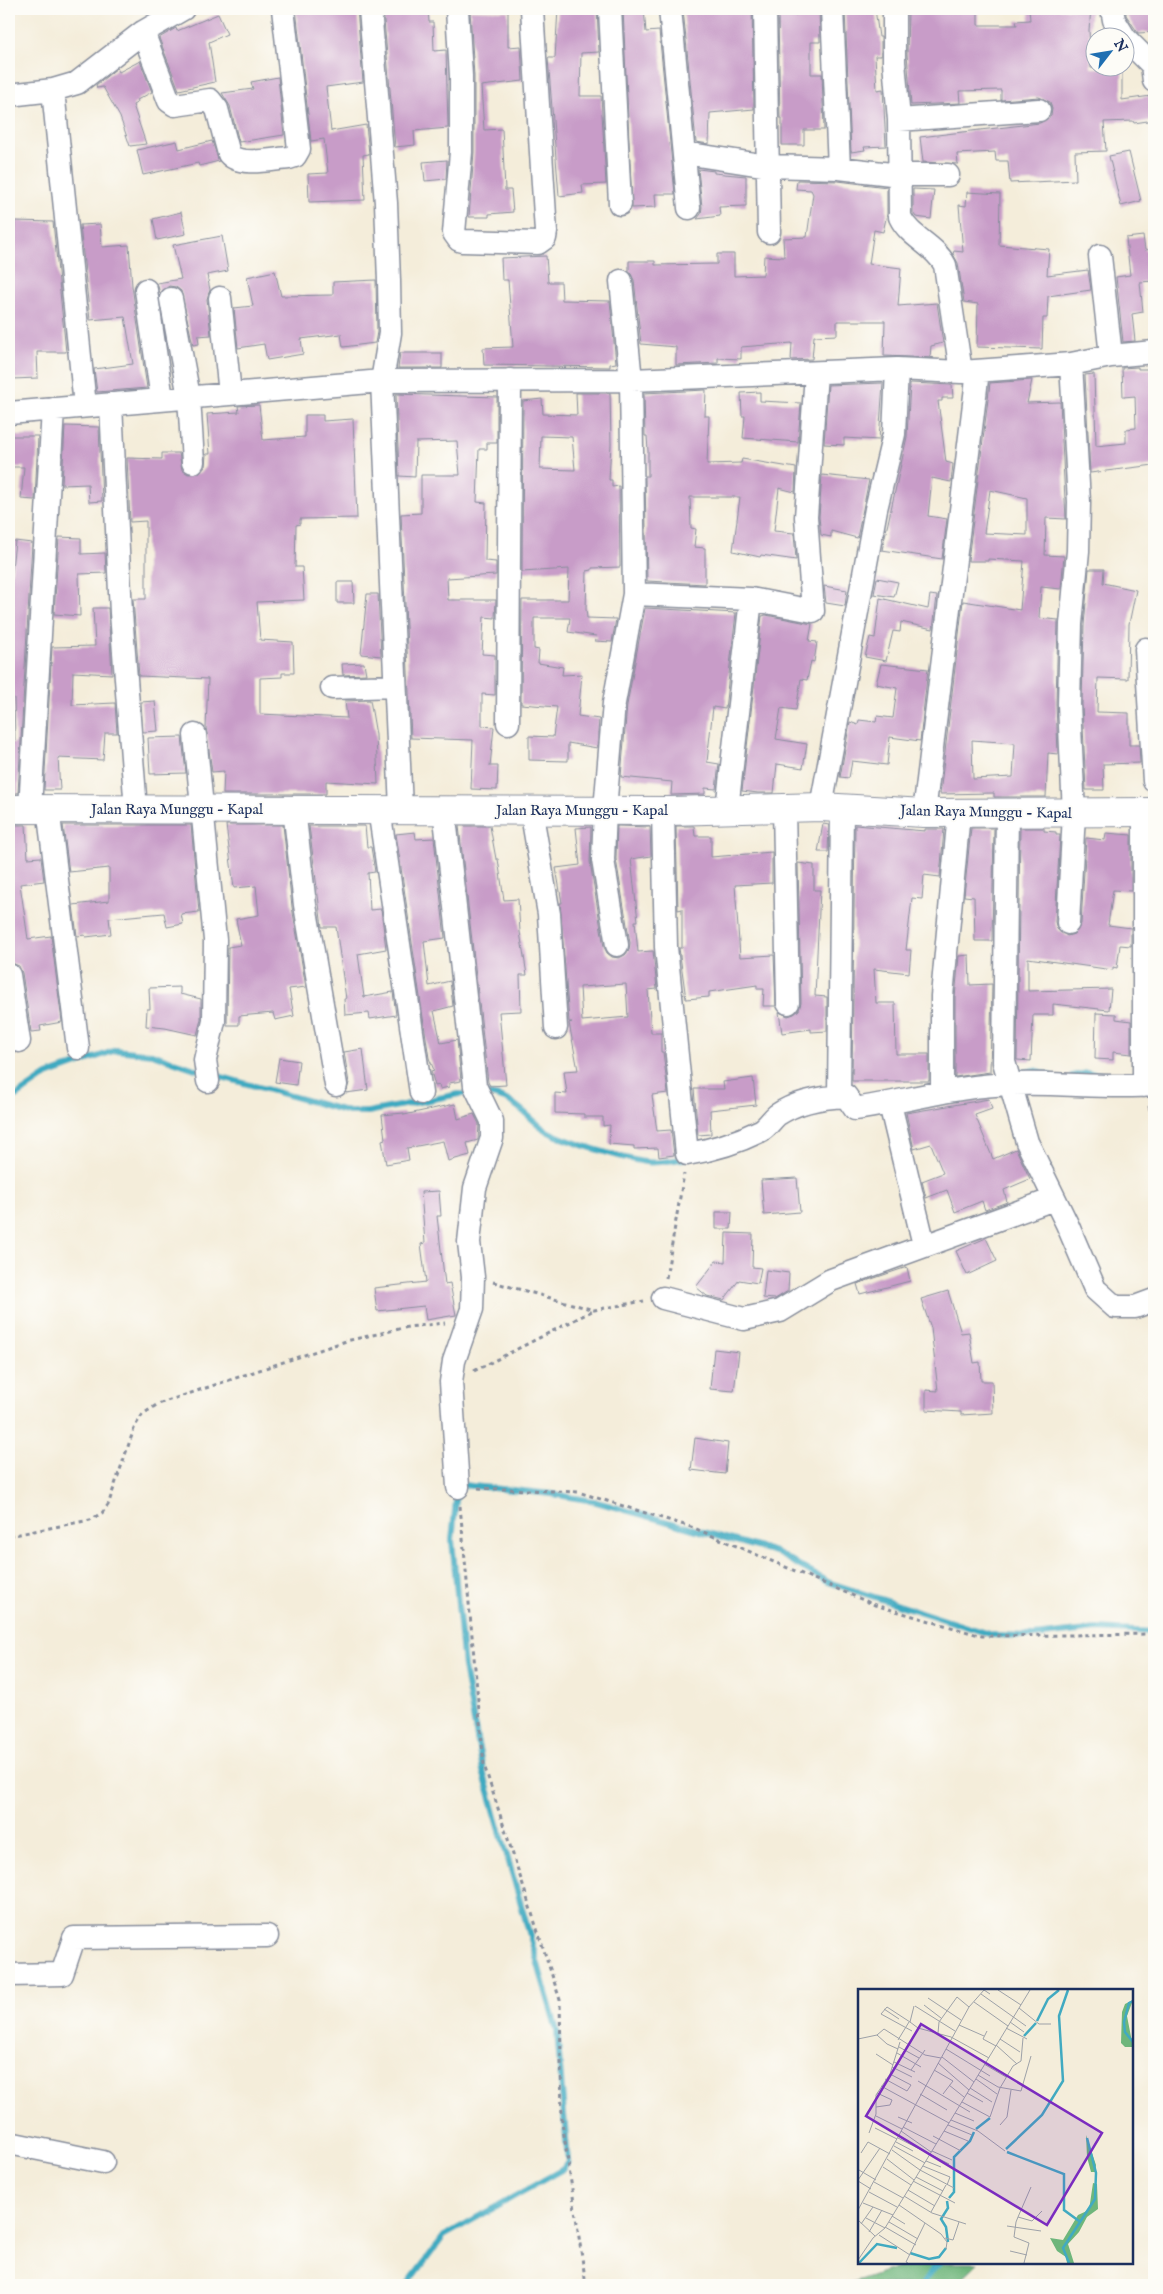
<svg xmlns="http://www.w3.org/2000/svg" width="1163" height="2294" viewBox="0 0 1163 2294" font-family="'IM FELL English',serif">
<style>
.forest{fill:#6eb67b;stroke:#44726c}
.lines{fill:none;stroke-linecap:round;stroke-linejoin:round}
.stream{stroke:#41aac1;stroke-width:6}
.building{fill:#c89cc8;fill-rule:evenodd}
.minor-casing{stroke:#888e9c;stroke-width:25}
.tertiary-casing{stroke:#888e9c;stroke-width:30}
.path{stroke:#888e9c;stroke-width:3;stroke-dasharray:4 4;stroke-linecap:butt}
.minor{stroke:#fff;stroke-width:22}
.tertiary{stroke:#fff;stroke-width:28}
.labels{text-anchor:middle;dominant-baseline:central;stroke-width:4;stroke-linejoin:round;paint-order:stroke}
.street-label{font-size:15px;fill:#1b2f5e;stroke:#fdfcf7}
.inset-river{fill:none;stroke:#41aac1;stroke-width:2.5}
.inset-road{fill:none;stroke:#9da1a8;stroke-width:1}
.view{fill:#7b2cbf;fill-opacity:0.15;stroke:#7b2cbf;stroke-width:2.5}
.inset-edge{fill:none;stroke:#1b2f5e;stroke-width:2.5}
</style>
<rect width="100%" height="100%" fill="#fdfcf7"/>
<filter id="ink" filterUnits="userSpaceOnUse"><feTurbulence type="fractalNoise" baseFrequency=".02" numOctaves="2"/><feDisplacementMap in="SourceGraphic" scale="10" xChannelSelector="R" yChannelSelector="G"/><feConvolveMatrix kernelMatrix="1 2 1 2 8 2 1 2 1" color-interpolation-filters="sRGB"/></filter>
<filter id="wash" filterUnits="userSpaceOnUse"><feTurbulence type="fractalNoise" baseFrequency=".0096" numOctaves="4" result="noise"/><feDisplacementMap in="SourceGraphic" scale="20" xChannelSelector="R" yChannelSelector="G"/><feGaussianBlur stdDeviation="1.12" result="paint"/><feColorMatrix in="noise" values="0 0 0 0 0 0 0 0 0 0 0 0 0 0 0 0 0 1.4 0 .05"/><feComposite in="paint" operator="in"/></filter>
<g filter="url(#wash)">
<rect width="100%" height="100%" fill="#f4edda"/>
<!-- forest -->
<path class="forest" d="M910,2263h68l-23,22h-105l3,-3z"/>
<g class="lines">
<!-- stream -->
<path class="stream" d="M211,1074l138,38h19l91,-18h11
M1015,1074l20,-4 14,5
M1072,1076l16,-3 21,3
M487,1095c26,1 38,20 57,34 15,11 81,30 101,33 12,2 26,-2 38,-3
M9,1101l38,-26 69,-25 36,4 49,17
M463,1485l89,9 41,7 182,51 53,30 164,53 42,1 62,-7 58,3
M407,2285l37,-49 119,-67 5,-7 -11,-131 -74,-260 -19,-104 -12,-127 5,-50
M922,2285l11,-16 6,-6"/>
</g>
<g id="blocks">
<!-- building -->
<path class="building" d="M296,9h61l6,73 -37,5 5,44 35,-6 3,29 -6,1 2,45 -56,2 -1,-28 20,-1 -4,-34 -13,2z
M383,9h45l1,13h4l1,29 12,-1 2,78 -34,3 1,14 -20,2z
M558,9h39l2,43 -18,1 -1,43h21l5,88 -24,1 1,8 -24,3 -11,-138h7z
M623,9h21l2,23 13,-1 16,163h-20l1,13 -24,1z
M683,9h69l2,100 -44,4 -1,31 -13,-2z
M796,9h23l1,33h-9v32h11l2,56h-20v15h-22v-27h-2l-2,-103h18z
M857,9h18l4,28h2v19h-6l2,34 6,-1 3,57 -22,1 1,3 -14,2 -6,-142z
M908,9h70v16h39l-1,-4 14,-1 -1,-11h62l-2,21 2,38h31v32l29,-4 3,24 -20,3 -1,-2 -29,1 2,29 -31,1 1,28 -66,3 -2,-22h-12l-1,-9 -38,2 1,10 -35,-2 -3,-25 120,-14 11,-7 1,-7 -2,-7 -11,-5 -38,3v-10l-42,1 1,12 -49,2 -4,-51z
M1154,9v23l-16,1 -12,-18v-5z
M470,10l38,1v36l13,-1 2,35 -42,5 3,44 18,-1 3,61h6l2,22 -24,2v3h-20l5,-65v-76z
M218,14l9,20 -18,8 6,40 -36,8 -20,-52 17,-10 1,3z
M140,61l12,31 -15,8 1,2 -5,3 13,39 -16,2 -10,-29 -17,-30 -6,1 -1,-3 21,-17 2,4z
M278,77l6,58 -45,7 -9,-36 -8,-13 31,-4 -2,-7z
M177,141l2,8 33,-8 7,20 -20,5 -1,-3 -55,12 -6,-25z
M1129,152l12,49 -20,5 -12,-50z
M447,160l-1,19 -21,2 -2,-19z
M698,169l16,2v2l32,3v30l-27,1 1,9 -23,3 4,-5 1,-7z
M797,180l41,1 49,6v27l-4,18 -9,-2 -5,34 32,4 -3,38 39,-3 6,40 -12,3 -1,11 4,1 -50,-2 1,-35h-48v14l-23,1 -2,23 -21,1 1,-17 -51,4v12l-23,-1v5l-42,2v-18l-35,-3 -7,-64 -5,-9v-10h26v4l62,-1v-10h17v22l29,-1 1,-19 20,1 -1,-19 24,-1 6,-43 -2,-4 -15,-1z
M913,189l21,1 -3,29 -15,-2 -3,-4z
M967,192l33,2 -1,51 50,4 -2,26 41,-5 3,20 -43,6 -1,22h-4l-1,31 -65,-2 1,-43 -14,-2 -6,-39 -5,-9 1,-3 9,1 -4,-47 7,1z
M181,212l5,22 -29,6 -4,-21z
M15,221l38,1 13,130h-29l1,26 -26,1 -3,-41v-63h3z
M100,224l2,23 27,-2 3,41 15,102 -50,4 -3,-23 39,-5 -8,-47 -35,3 -10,-95z
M222,236l6,35 -21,4 3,15 -3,9 4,36 -13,1 1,8 -6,1 -12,-54 -5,-4 -7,-1 -9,7 -3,-10 24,-4 -8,-34z
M1143,236l2,14 9,-1v32l-14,1 3,30 -11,2 3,27 -12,1 -7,-65 14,-2 -4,-37z
M546,256l2,26h13l1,18 48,1 6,62 -6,1v3l-126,-2 -1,-17 30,-1 -5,-67h-6l-1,-22z
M275,271l6,25 52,-1v-13l43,-2 1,52 -2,11 -32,4 -2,-13 -40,5 2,15 -36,6 -3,-16 -26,4 -4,-40 19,-2 -6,-29z
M400,353h42v15h-44z
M1138,367v2h16v96l-64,8 -5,-98 9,-1 2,72 30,-3v-14l10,-1 -1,-32 -12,1 -1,-29z
M1032,380l-5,23 33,-1 6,117 -20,-1 -1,37 19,1 -3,33 -20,-2 -2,31 19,2 -2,84 2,50 -10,-1 -2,44h-52v-4l-54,1 23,-193 57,9 4,-49 -36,-2v2h-20l22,-178zM990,490l37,8v37l-43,-2zM972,740l43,3 -2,34 -40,2z
M883,383l-4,57 -35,-2v7l-20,-1 4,-59z
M910,383l42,2 1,13h-11v3h-4l8,61 7,2 -2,18 -19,-4 -4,38 19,3 -5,40 -60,-9 25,-113z
M706,390l-1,26h4l-2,48 34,-1 1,-4 54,9 -1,24 -16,-4 -5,43 20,2 2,27 -35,-5 -1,2 -27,-6 7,-54h-50l1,31 5,1 -2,18 11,1v36l-58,-3 -2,-105h3v-25l-1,-15h-2l-1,-43z
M760,392v9l41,2 -3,39 -55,-4 2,-22h-3l-1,-23z
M576,393h34l1,51 -2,36h3v7l7,-1 1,81 -28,1v2l-5,1 -1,38 1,9 29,1 -4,23 -17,-1 1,-5 -28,-4 2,-14h-36v31l5,1 -1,13 25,4 -1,8 20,-1 -4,42 21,3 -2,29 -29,-5v18l-39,-1v-24l24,1 4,-30 -36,-3 1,-104h46l1,-31 -47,3 1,-171 19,-2 1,15 34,1zM541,436l31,1 3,33 -35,-1z
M396,394l101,3v46h-10v6h-8l-2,53 9,1 -1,58 11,1v13l-49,3 1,22h48l-1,18 -11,-1 -2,37 13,1v40l-13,-1v32l12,1 -4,39h8l-1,24 -26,-1 2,-49 -62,-2 -10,-224 20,-1v-38h39l-3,-34 -41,1 -1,35 -16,-1z
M259,405l4,35 42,-3v-22h18v6l30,-2 4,99 -57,1v5l-4,1 -1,42h7l2,33 -47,2 3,38 33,2 1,31h-12v4l-22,1v36l87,4 -2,-17 25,-1 6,35 2,49 -52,-3v13h-103l1,-23 -12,1 -6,-44 2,-49 -69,-3 -6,-77h13v-78l-16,1 -3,-64 35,1v-6h17l3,17 6,4 12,-1 5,-6 1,-13h4l-3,-40 32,-2 -1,-6z
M65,426l34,1 3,74 -13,1 -1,-18 -26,1z
M9,436h29l-3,64 -14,-1 3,-32h-15z
M822,475l47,5 -12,58 -26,-7v6l-10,-2 -2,-18z
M59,537l22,1v16l24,-1 1,20 -27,1 1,42 -26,-2z
M15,541l17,2 -14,250h-9v-50h6l-1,-45h-5v-101z
M1089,569h15l-1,14 33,7 -7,34 -1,55 -30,-1 -1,34 32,1v32h10l1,18 -37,1 1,26h-18l-4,-86 2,-79z
M877,578l21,4 -4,15 -20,-3z
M337,582h16l1,21h-17z
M824,586l23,4 -2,16 -19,-3z
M367,594h11l3,62 -20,-2z
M930,595l7,1 -4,33 -32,-7 -1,10 -7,-1 -7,30 -21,-4 5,-20 5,1 5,-40 48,11z
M93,608h15l4,66 -39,-2 -1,33 43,-2 2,30h-12l-2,27 -45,-2 2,32h-16l8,-143 43,-1z
M645,608l91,5 -11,96 -12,-2 -6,55 12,2 -3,25 -11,-1v6l-34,1 1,-13 -51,-5 6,-72z
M766,615l46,9 -3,17 8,1 -3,20 -3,-1 -4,19 -6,-1 -5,31 -15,-2 -5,31 31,5 -4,24 -26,-4 -3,29h-16l-16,-2 20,-175z
M364,663l2,11 -23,1 -1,-11z
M881,664l47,5 -8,72 -30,-4 -3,28 -35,-4 -3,17 -9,-1 10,-55 8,3 1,-5 17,2 1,-6 16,2 4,-30 -21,-4z
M155,701l3,30 -15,1 -2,-30z
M182,737l4,36 -36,1 -2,-36z
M823,824l6,1 -1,27h-10z
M9,825h17l2,33 13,-1 3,24 -24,3 8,55 23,-3 11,86 -22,4 1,5 -10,1 -9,-59 -3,-7 -10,-4z
M63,825h128l8,87 -18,2 2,10 -16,3 -3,-14 -55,5 2,16 -25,3 -1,-2 -8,1 -4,-31 36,-4v-33l-40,4z
M226,825h57l9,82 14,80 -17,2 5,27 -19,4 -2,-7 -34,3v9h-12l1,-78 13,-2 -5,-26 23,-4 -3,-29 -22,2z
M855,825l70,6v-2h19l-4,48 -16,-2 -2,24 -10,-1 -6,52h5l-2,23 -35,-4 2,34h19l1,51h33v27h-77z
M309,826h56l2,21h4l4,25 -7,1 2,37 11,-1 5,40 -28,5 6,43 29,-5 3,23 -26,4 -1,-6 -24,2 -1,-16h2l-10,-72h-14z
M459,826h31l6,33h2l6,41 14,-1 2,33 7,43h-7l1,36 -22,1 7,73 -16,1 -2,-4z
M617,826l33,1 1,29 -20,3 7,62h-3l3,31 15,-1 4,38 -9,1 3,43h10v19h2l5,41 -16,2 5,36 14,-1 3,25 -15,2 -1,-9 -24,1v-3l-25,-2 1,-19 -7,1v-9h-19v-3l-29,-1v-20l12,1 -3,-23 14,-1 -9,-47 3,-1h-3l-9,-119h2l-6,-35 24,-3 -4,-37 15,-1 -1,35 14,85 3,6 5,4 7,1 6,-3 4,-5 1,-7 -14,-84zM626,984l2,33 -46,4 -2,-34z
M676,826h18l1,10h16v21l61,-5v31l-37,2 5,72 34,-2 2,51h-13l1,-17h-7v-4l-48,7v5l-23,2 -7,-51h3v-39l-4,1z
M971,828h23l-2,113h-17l-1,-44 -10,-1z
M1020,828h24v3l12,1v3h4l-5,87 2,7 10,7 7,-2 7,-10 5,-86 19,2 1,-7 25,2v56l-18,-1 -5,35 23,3v18l-11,-1 -3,23 -4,-1v3l-85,-12v33l83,-2 -2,21 -56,-6v11h-20l-2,46 -14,-1z
M415,832l1,7 18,-1 11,100 -21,3 5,45 21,-5 3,25 -19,5 7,32 16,-3 4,41 -12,2v4l-9,2 -1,-4 -4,1 -4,-15 3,-1 -5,-12 -33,-224z
M798,863l16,2v25h6l-5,106 12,1v34l-16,1v-3l-29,4 -3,-21 9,4 6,-2 5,-4 2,-7z
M969,955l1,30 22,-1 -2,88 -35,5v-80l4,-41z
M180,987v7l21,5v20l-4,16 -32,-7 -19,-2 1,-17h3l-1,-21z
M1096,1013l20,1v5l15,2v33l-18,-2v8l-18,-1z
M363,1049l5,41 -22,3 3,-10 -5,-31z
M279,1058l20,3 -3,24 -21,-3z
M753,1078l3,27 -46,5 1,24 -13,1 -4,-46h30l-1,-7z
M989,1099l3,10 -17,6 18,44 23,-10 14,30 -26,11 3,12 -22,8 -3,-9 -27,11 -8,-22 -21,8 -4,-17 21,-8 -12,-29 -17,5 -8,-36z
M455,1104l3,15 16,-5 5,10 -1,16 -11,3 3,12 -22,6 -5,-20 -36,7 2,12 -23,4 -4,-24 3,-1 -3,-24 22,-2v2z
M797,1178l3,34 -36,3 -3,-35z
M439,1191l2,25h-4l8,68 5,-1 6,32 -30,5 -2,-14 -47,5 -3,-23 52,-6 -5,-38 4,-1 -4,-51z
M716,1212h16l-1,17h-15z
M726,1233l27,1 -1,33 9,1 -3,15 -19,-3 -15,20 -17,-4 -11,-9 20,-26 9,1z
M986,1238l11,23 -30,14 -11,-24z
M907,1267l3,14 -50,13 -3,-10z
M766,1270l23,3 -1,18 -13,8 -12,-1z
M948,1291l13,42 8,-1 5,31 6,-1 1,19h11l1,32 -32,2v-3l-35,-2v-20l12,1 -7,-63 -10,-29z
M714,1349l25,3 -5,39 -24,-2z
M695,1438l33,5 -3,31 -34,-4z"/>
</g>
</g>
<g filter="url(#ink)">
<use href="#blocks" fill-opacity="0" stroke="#888e9c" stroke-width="1"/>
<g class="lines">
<defs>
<path id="minor" d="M370,9l16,194 3,78 1,52 -8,48 19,428
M457,9l4,67v76l-7,81 5,7 4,1 75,2 7,-5 1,-6 -14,-223
M610,9l10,195
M670,9l19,199
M765,9l4,223
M832,9l7,159
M894,9v53l5,58 1,97c10,21 34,27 45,48l16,107
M1112,9l2,11 11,18
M143,32l26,69 6,4 35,-5 7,9 12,45c11,13 44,5 60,4l6,-2 4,-7 -16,-140
M1126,39l26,26 2,16
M53,90l32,316
M9,95l44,-5 24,-7 66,-51 40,-23
M899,120l140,-10
M684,153l84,13 71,2 61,7h48
M1100,256l11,100
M146,290l16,109
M220,298l10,96
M171,299l18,98 4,65
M111,404l10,209 15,197
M9,413l373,-32 249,-1 266,-11 64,3 110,-8 40,-8 43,-4
M634,594l117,5 62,12 -7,-94 10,-144
M1146,649l8,132
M332,688l63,-2
M508,723l2,-343
M195,735l20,205 -1,81 -9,39 3,21
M821,807l55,-298 18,-75 3,-65
M48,808l30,240
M784,808l4,195
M30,809l23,-400
M294,809l11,96 31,180
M379,809l42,284
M444,809l31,277 17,35v17l-17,50 -6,54 4,35 -1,32 -18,52 -3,21 7,105
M531,809l18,105 7,114
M727,809l24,-210
M663,811l3,136 21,207c25,-4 51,-12 73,-23 7,-3 11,-11 17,-16 19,-13 46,-18 69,-19l9,13c53,-8 104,-24 158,-25 47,-2 95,5 141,1
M924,813l54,-442
M1007,813l-3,249 23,80 40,82 28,65 20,18h20l19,-7
M1068,923l6,-109 -5,-110 2,-80 7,-73 1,-49 -8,-138
M617,945l-14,-85 2,-50 9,-107 20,-109 -3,-214 -10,-99
M9,975l10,66
M1144,1086v-274
M942,1091v-95l17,-183
M839,1096l3,-288
M890,1104l34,141
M663,1298l81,21 36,-8 51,-31 223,-81
M9,1975l53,-1 12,-36 193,-2
M9,2143l94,19"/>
<path id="tertiary" d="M9,809l661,2 151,-4 103,6 230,-1"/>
</defs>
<!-- minor casing -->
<use href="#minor" class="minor-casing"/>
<!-- tertiary casing -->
<use href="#tertiary" class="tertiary-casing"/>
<!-- path -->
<path class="path" d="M1149,1106l5,22
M666,1278l18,-104
M493,1282l101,28 50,-9
M474,1371l120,-61
M478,1488l100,4 116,36 181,77 107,31 172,-2
M460,1506l24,259 76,235 2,121 24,164
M9,1536l81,-16 12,-7 6,-8 27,-79 8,-12 15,-10 188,-63 62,-14 37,-4"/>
<!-- minor -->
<use href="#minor" class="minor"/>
<!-- tertiary -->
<use href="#tertiary" class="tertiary"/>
</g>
</g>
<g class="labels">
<!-- street labels -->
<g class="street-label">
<text x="177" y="809">Jalan Raya Munggu - Kapal</text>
<text x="582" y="810">Jalan Raya Munggu - Kapal</text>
<text transform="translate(986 812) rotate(1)">Jalan Raya Munggu - Kapal</text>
</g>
</g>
<!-- overview -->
<g transform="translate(858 1989)">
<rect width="275" height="275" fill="#f4edda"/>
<path d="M275,11l-6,16 6,31h-8l-4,-4 1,-31 3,-8zM228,146l10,30 -1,7h-4l-4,-15zM235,194l4,1 1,25 -11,8 -8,15 -11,12 6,19h-7l-1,-6 -9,-6 -7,-13 13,2 15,-25 11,-5z" fill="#6eb67b"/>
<path class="inset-river" d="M275,12l-4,2 -5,19 1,10 8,10M179,32l11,-22 11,-9M166,47l12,-13M118,140l14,-11M148,160l36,-34 21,-34 -4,-65 9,-26M149,163l57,22v36l15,11M91,209l5,-6v-35l16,-16 4,-9M89,212l1,7 -7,11 5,8 2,15M52,264l19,6 10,-2 7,-9M1,274l18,-19 20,4M211,274l-6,-15 32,-49 1,-26 -9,-35"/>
<path class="inset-road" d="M140,1l23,15M123,5l45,32M70,9l33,22M116,13l34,24M66,16l17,13M56,17l-4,16 8,6 33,9 38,21M57,17l40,25M161,19l20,16h12M26,20l15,10M52,33l-23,-15 -6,7 31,17M152,33l14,10M101,36l25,11M148,39l21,11M129,42l-4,8 13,7M80,44l1,-11 18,-25 12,10M19,46l10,9 11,5M0,50l19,-4 7,-6 41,26 16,3M142,50l20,13M40,51l11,-18M138,56l21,19M41,58l20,11M88,60l44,27M39,64l24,14M18,65l17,11M84,68l32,25M36,73l21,10M80,74l31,27M126,75l22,13M34,78l20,10M53,81l14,-20M76,81l19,11 -10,13M120,86l20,12 23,4 10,-35M27,90l22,12 4,-6 -21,-11M118,90l21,15M60,92l52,31M91,96l15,12M23,97l68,37M112,99l22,14M109,104l16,9M62,105l27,16M104,113l28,15 10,-29 13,-22 8,-5 2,-23M18,118l14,-2 2,-5 -15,-7M97,124l19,8M18,127l26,13M40,128l14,6M93,131l27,11 27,20M90,136l24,10M142,136l7,-8 4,-27M45,138l33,17M17,139l22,11M43,142l30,21M86,142l24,10M11,144l7,-19v-19l14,-21 10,-32M75,147l28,15M40,149l51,26M38,153l17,9M36,157l31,17M34,161l28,20 34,18M74,162l20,9M3,164l7,-11 22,12M29,170l27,21M68,172l15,6M65,177l27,11 -3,8M25,178l28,18M1,181l17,10M58,188l27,14M0,191l22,-32M0,192l13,8M55,192l42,22M16,193l29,16M50,201l27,16M11,203l28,15M46,207l28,17 34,11M5,214l30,12M41,216l42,29 6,8 -1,7M0,221l111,-203 15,-17 6,4M73,223l15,-27M34,227l13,8M160,228l13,-30M8,229l19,10M0,231l17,16M31,233l29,17M3,235l12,-17M149,237l34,5M27,238l31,18M11,243l13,-22M21,246l31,20M87,249l8,2 6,-18M152,262l17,4M0,271l15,-22 12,-10 145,-238M50,274l-2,-1 19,-39M166,274l5,-20 -15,-6 2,-15 2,-5 14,4 10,-10"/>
<path class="view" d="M63,35l181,109 -55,92 -181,-109z"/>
<rect width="275" height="275" class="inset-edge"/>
</g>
<!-- margin -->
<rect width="1163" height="2294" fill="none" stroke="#fdfcf7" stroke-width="30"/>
<!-- north arrow -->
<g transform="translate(1110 52) rotate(59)"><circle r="24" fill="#fdfcf7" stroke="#a3aaba"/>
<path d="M0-4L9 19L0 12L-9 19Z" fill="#1f6fb2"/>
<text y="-8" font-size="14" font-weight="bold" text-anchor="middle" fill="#1b2f5e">N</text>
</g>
</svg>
